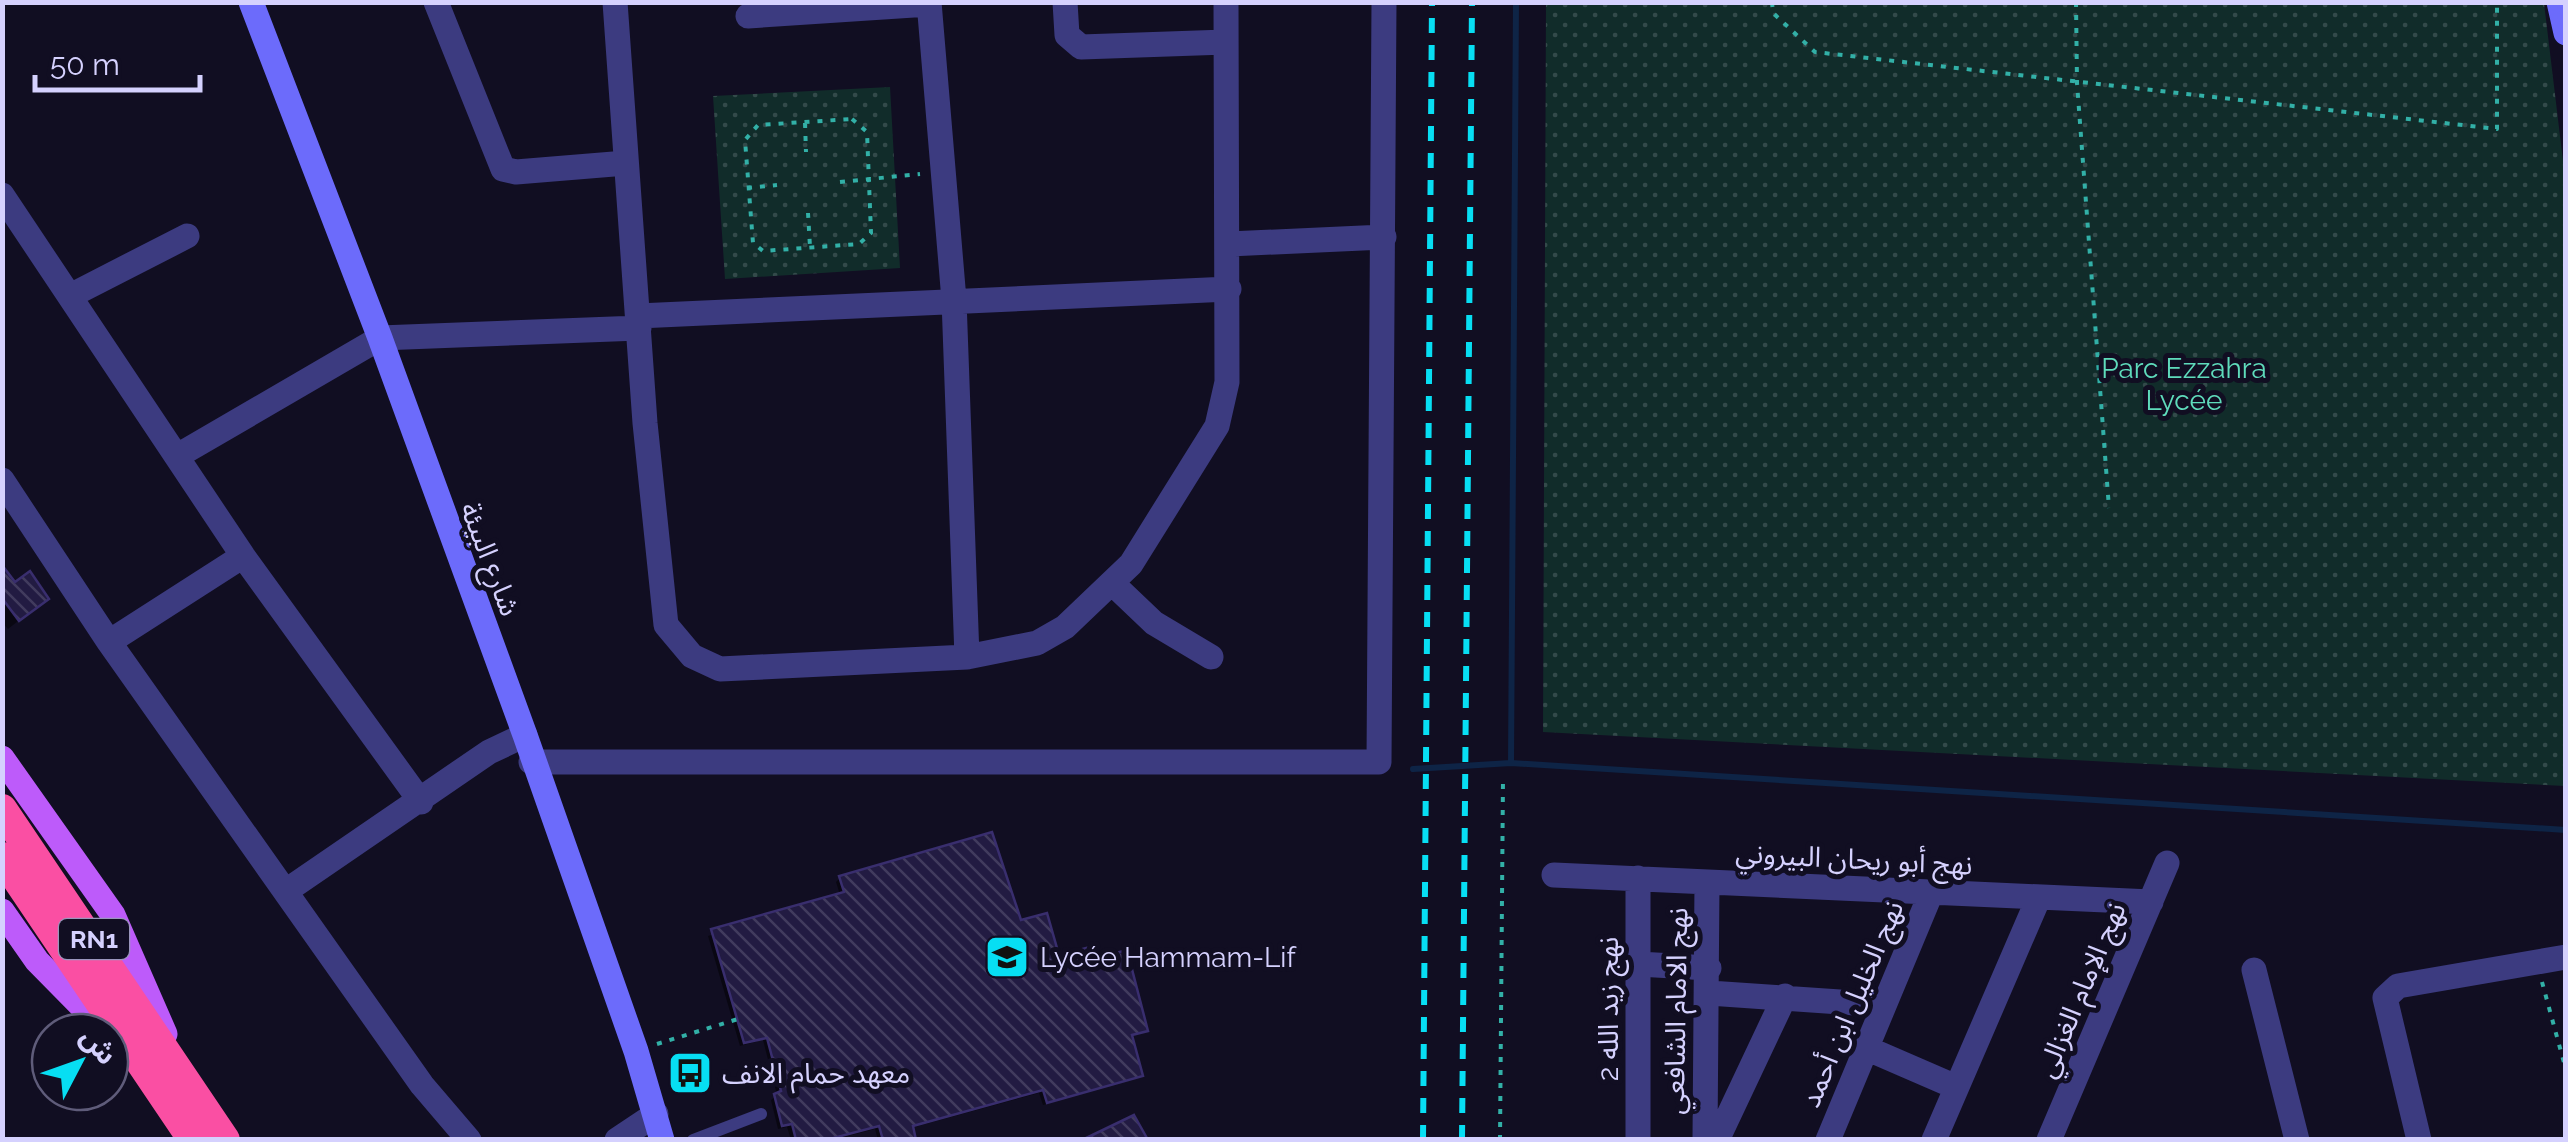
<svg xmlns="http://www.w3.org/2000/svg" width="2568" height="1142" viewBox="0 0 2568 1142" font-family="Raleway,'Noto Sans Arabic',sans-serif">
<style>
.park{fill:url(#park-dots)}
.shadow{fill:#0007}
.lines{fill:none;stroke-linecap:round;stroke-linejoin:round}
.stream{stroke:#0e2446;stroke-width:6}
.building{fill:url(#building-back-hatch);stroke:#392e6e;stroke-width:2.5}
.path{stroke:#32b0a7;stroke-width:4;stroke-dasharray:5 8;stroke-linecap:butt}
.lane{stroke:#3c3b80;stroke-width:12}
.street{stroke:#3c3b80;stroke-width:25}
.secondary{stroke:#6c6bfb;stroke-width:25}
.primary{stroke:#bd5bfa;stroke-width:25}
.highway{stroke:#fa4fa3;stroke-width:30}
.rail{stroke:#07def3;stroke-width:6;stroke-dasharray:15 12;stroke-linecap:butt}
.labels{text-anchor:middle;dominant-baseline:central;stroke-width:10;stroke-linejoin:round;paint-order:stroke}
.shield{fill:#110e22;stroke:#9a96bc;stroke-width:2.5}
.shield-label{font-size:25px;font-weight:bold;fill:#d5d1fe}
.park-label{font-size:28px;fill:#5fdbbb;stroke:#110e22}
.street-label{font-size:28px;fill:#d5d1fe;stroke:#110e22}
.poi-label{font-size:28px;fill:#d5d1fe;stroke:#110e22;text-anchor:start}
</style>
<defs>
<pattern id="park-dots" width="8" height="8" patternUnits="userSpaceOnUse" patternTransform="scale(2.5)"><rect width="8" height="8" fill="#112c2a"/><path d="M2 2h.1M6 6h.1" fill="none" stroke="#334a4a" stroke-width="1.8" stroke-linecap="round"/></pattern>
<pattern id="building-back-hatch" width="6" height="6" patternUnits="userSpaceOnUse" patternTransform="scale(2.5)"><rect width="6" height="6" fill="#221b42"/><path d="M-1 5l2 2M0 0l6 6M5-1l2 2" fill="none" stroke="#413b5e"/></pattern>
</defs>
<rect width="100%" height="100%" fill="#110e22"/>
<!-- park -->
<path class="park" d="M1546,3h998l22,183 -1,600 -1022,-54z
M890,87l10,181 -175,11 -12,-183z"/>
<!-- shadow -->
<path class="shadow" d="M2,582l44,17 -38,30 -6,-7z
M840,878l179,45 38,35 34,4 54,68 -15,7 10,38 -97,30 -4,-12 -128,35 3,12h-36l-3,-11 -42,11h-42l-4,-13 -9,2 -7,-29 6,-5 -14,-55 -23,6 -32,-110 132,-41 -4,-13z"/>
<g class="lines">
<!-- stream -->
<path class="stream" d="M1511,763l5,-761
M1413,769l98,-6 1055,67"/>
</g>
<!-- building -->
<path class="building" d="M2,565l13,17 15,-11 19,28 -30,22 -17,-23z
M992,832l29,88 26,-7 12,42 31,-8 3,12 34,-9 21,81 -16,4 11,41 -96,27 -4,-13 -130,36 3,14h-33l-4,-14 -53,14h-30l-4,-16 -10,2 -8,-32 7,-3 -14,-53 -23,5 -33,-114 133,-37 -5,-16z
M1134,1115l14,25h-66z"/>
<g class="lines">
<!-- path -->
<path class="path" d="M1772,2l1,11 42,39 682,77v-127
M2076,2l1,81 32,425
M852,119l15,13 4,101 -12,11 -96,7 -10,-8 -8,-103 13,-15z
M805,123l1,29
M840,182l80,-8
M747,188l30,-3
M808,213l2,34
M2542,982l24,88
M657,1044l81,-25
M1500,1140l3,-362"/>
<!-- lane -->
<path class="lane" d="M693,1140l68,-26"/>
<!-- street -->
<path class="street" d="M436,2l67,167 13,3 110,-9
M615,2l30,421 21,202 26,31 28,13 247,-12 70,-14 28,-16 66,-63 86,-138 10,-44 -1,-380
M929,2l25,298 13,357
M1065,2l2,33 14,12 145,-5
M748,16l181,-12
M2,195l241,361 178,246
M1229,244l155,-7
M70,296l117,-60
M638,316l591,-27
M179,455l201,-117 259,-10
M2,480l107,162 313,443 47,55
M1112,583l42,40 57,34
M109,642l134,-86
M531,762h848l5,-760
M1554,875l597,27
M286,891l203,-139 36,-17
M1638,964l71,4
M2254,970l43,170
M1709,993l175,12
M1866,1048l90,39
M617,1140l39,-26
M1638,1140v-262
M1705,1140l2,-258
M1717,1140l68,-144
M1828,1140l103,-247
M1934,1140l105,-243
M2049,1140l118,-277
M2419,1140l-34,-142 13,-12 168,-29"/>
<!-- secondary -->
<path class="secondary" d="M251,2l129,336 145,397 111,316 26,89
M2559,2l7,31"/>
<!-- primary -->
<path class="primary" d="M2,758l111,157 52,119
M2,911l35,50 70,71"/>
<!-- highway -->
<path class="highway" d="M2,809l223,331
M2,857l191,283"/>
<!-- rail -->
<path class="rail" d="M1423,1140l9,-1138
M1462,1140l10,-1138"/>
</g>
<!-- icons -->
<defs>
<symbol id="school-square" viewBox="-11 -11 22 22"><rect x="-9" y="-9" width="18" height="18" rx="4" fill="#07def3" stroke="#110e22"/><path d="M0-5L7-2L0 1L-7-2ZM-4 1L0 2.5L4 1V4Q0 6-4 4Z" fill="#111"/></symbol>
<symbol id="bus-square" viewBox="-11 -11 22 22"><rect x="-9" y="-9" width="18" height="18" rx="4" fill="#07def3" stroke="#110e22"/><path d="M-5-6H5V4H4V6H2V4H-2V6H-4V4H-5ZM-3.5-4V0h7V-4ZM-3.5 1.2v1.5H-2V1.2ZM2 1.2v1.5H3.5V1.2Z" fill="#111"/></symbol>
</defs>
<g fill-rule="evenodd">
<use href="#school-square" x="982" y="932" width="50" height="50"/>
<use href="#bus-square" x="665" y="1048" width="50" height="50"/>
</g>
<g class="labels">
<!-- shield labels -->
<rect class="shield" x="59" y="919" width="70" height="40" rx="8"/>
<g class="shield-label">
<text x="94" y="939">RN1</text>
</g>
<!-- park labels -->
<g class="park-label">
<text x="2184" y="368">Parc Ezzahra<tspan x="2184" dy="32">Lycée</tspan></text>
</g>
<!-- street labels -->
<g class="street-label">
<text transform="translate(490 559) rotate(69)">شارع البيئة</text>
<text transform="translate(1854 859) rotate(3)">نهج أبو ريحان البيروني</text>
<text transform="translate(2081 990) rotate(-67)">نهج الإمام الغزالي</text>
<text transform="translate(1852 1004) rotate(-67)">نهج الخليل ابن أحمد</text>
<text transform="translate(1608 1009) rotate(-90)">نهج زيد الله 2</text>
<text transform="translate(1676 1011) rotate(-89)">نهج الامام الشافعي</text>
</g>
<!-- poi labels -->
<g class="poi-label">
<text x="1040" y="957">Lycée Hammam-Lif</text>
<text x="722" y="1073">معهد حمام الانف</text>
</g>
</g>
<!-- border -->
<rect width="2568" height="1142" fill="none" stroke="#d5d1fe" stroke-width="10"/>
<!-- north arrow -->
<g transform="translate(80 1062) rotate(49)"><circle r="48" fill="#110e22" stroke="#5f5c7a" stroke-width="2.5"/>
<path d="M0-8L18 38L0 25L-18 38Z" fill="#07def3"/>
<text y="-15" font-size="28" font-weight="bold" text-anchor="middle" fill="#d5d1fe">ش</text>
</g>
<!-- scale -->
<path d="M35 75v15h165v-15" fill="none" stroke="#d5d1fe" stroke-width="5"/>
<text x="50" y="75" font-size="30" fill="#d5d1fe" stroke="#110e22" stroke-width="8" paint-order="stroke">50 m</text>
</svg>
